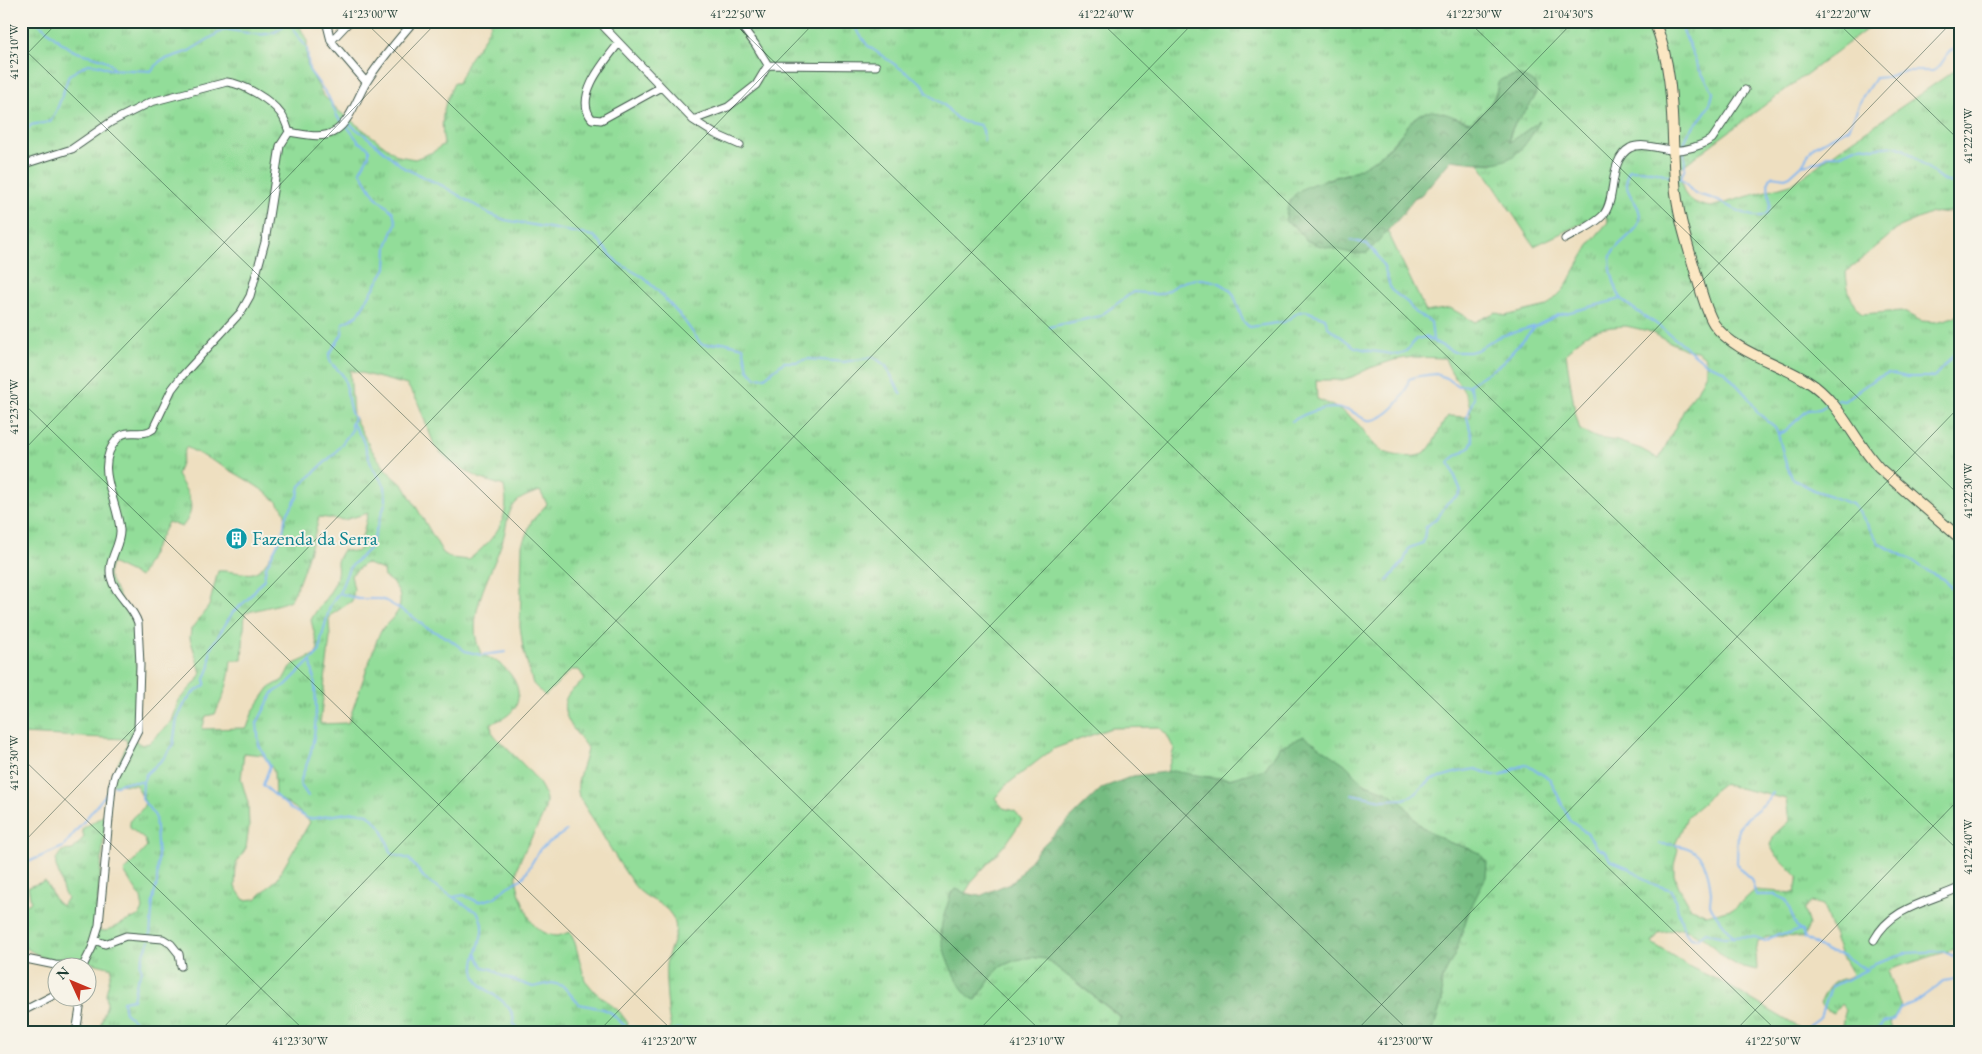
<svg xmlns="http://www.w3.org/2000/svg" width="1982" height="1054" viewBox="0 0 1982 1054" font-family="'EB Garamond',serif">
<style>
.grass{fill:url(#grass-tufts);stroke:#588d66;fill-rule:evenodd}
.forest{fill:url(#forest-crowns);stroke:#4a7c5a}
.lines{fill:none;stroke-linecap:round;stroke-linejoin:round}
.stream{stroke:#82b7f0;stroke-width:2}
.street-casing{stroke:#3e5549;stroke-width:9}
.secondary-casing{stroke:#3e5549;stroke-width:12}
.street{stroke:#fff;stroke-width:7}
.secondary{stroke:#fbe7c3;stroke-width:10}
.ticks{fill:none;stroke:#1f3d34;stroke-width:1;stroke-opacity:0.45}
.labels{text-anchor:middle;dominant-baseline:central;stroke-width:4;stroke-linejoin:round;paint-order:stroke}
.culture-label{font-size:20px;fill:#0d838f;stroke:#f7f3e8;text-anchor:start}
.neatline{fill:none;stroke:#1f3d34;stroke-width:2}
.ticks-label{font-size:12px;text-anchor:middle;fill:#1f3d34}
</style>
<defs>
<pattern id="grass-tufts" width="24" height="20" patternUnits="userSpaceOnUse" patternTransform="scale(1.25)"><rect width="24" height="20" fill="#92dd99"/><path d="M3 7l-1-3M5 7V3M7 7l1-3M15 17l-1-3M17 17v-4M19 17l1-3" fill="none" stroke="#77b47e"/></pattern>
<pattern id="forest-crowns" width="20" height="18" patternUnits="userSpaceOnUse" patternTransform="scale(1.25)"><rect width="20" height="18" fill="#75bc81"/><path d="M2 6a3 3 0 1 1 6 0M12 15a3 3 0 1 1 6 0" fill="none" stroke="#5f9a6a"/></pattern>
</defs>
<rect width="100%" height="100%" fill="#f7f3e8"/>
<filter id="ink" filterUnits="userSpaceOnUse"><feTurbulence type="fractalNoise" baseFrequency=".02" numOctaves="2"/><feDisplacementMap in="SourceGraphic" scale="10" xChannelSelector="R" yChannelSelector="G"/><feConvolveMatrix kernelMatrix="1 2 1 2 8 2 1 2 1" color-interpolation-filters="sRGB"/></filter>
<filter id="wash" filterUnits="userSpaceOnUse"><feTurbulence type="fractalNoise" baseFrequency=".0096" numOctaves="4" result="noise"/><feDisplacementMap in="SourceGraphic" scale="20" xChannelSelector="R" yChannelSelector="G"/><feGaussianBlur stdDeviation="1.12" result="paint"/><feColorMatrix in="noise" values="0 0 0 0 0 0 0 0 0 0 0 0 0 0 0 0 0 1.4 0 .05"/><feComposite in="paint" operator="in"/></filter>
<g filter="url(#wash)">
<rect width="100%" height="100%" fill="#eedfc0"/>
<!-- grass -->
<path class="grass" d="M21,21h179l13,6 3,-6h81l10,20v22l3,8 13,24 17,17 58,44 17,3 18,-7 11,-8c-4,-26 -1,-37 10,-61h4l10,-22 15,-21 8,-16 -1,-3h1388l-198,147c2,25 4,35 31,39l83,-24 53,-39 114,-78v145l-29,2 -31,13 -55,46c1,17 4,29 16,42l40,-3 19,10 15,1 25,-7v632l-73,23 13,37 -11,16 3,10h-53l6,-24 -5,-5 -8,10 -13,-10c4,-9 8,-19 17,-23 6,-3 11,-2 15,-7l-12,-21 -17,-48 -12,-3 -7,8 5,15 -5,12 -36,-1 -10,6 -2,11 1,17 -19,-4 -13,-8 -21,-20 -22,-10 -23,5 -7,10 40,25 28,13 88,52h-376l10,-32 -1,-20 14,-27 14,-43 1,-62 -22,-7 -17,-9 -13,-10 -13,-17 -34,-20c-13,-4 -21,-19 -32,-25l-59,-14 -15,22 -36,10 -62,-7 7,-23 -7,-14 -8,-8 -48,1 -58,21 -48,37 -10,12 8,10 12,3 7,9 -14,21 -35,39 -8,13 -9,-4 -5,4 -11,41 36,66 22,-32 15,-7 17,-4 16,2 75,59 -8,15h-443c2,-9 -2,-14 -2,-23 -1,-13 -3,-33 -2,-46 2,-15 16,-33 6,-48 -9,-15 -27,-16 -38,-31 -20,-28 -36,-59 -55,-88 -5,-18 6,-31 8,-49 -10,-16 -33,-37 -17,-56 5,-4 10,-8 15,-13l-6,-9h-8l-26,26 -12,-12 -10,-36 -3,-22 2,-81 9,-23 16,-18 -7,-13c-9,3 -20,6 -26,14 -7,7 -8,27 -12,37 -11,34 -40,77 -20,113 35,10 56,55 9,68l1,9c13,18 52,46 54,68 0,10 -5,20 -10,29 -21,40 -27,44 -7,88 4,10 15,18 27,19 4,0 10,-3 14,-4l5,11 10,37 10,12 24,19 9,12 -2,10h-528l9,-29 -1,-10 6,-26 -23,-6 9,-32 8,1 34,-16 3,-6 -2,-11 -17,-26 23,-25 -2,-7 -15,-12c-2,-16 12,-11 15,-26l-9,-17 -28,-1 19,-39 -1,-6 -105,-5zM1516,75l20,20c-8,13 -28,31 -26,47l29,-20 -46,42 -14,-1 55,83 70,-33 4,9 -17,20 -27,47 -17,17 -42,10 -9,-4 -21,10 -25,-14 -24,4 -39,-82 -52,19 -16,-4 -13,-5 -9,-12 30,-49c10,-3 20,-5 30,-9 24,-10 42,-33 58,-53l42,1 13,4c9,-5 18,-13 23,-23 9,-16 -3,-18 23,-24zM1626,326l22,5 36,18 13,2 7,5 2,6v11l-9,18 -9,11 -29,57 -18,-10 -24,-8 -20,-3 -17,-8 -5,-18 -9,-58c19,-24 30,-26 60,-28zM1413,357l32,1c8,24 25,31 26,59l-23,-1c-9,11 -12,26 -22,36 -10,8 -34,4 -44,-1 -11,-6 -17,-21 -26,-29 -10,-9 -27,-19 -39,-23l-1,-19h26l10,-3 18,-9 24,-8zM350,370l57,15 10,15 18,47 16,15 30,17 23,7c1,7 3,16 1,24 -3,21 -21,38 -37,50l-17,-2 -8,-5 -39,-67 -17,-15 -16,-22 -18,-34zM186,447c21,11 89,44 98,64 4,9 -1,26 -6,33 -6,9 -14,26 -25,29 -7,2 -25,-3 -35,-2l-9,35 -18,23 -1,9 11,35 -5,9 -17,18 -7,21 -23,22 -7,2 -9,-6 5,-50 -3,-63 -27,-51 3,-12 29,14 28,-55 14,5c17,-20 6,-33 -5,-52zM368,513l-9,37 -3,2 -13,-2c-10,16 -4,11 -6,25 -3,18 -19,30 -26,45l7,28 -2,6 -22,10 -5,5 -6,11 -14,8 -16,23 -6,17 -45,1 4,-13 9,-2c10,-21 14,-31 16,-54h11l3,-47c9,-3 39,-9 45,-13 7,-6 27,-71 29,-83l25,3zM365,563l18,7 1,7c13,7 20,19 14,34 -3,6 -10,11 -14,16 -3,3 -4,7 -6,10l-30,86 -28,1 10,-87 -1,-17 2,-5 21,-14 2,-11 -3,-15zM244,753l19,2 11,16 1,25 20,12 15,14 -33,57 -21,20 -12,1 -9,-13 1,-23 10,-16 3,-21 -1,-24 -7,-24zM1722,784l64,15 3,22 -15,14 -4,10 5,9 23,23 -3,16 -40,-3 -20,18 -28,7 -16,-7 -12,-21 -5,-12v-10l4,-16 -3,-4 12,-28 18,-16 8,-10z
M106,814l-11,116 -4,13 -8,15 -10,6 -32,-7 -15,-9 -5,-7v-36l8,-1 2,-3 -3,-14 17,-6 11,21 6,4 5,-8c-5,-7 -5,-12 -7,-20 -4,-14 -8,-15 2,-27l11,-1 11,-13 -2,-8z"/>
<!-- forest -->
<path class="forest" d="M1516,75l8,2 12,7c0,4 1,9 -1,12 -5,15 -29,29 -25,46l30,-21c-26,47 -39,45 -89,39l-30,35 -7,3 -12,17 -35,38 -12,1 -37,-9 -12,-5 -9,-12 -11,-6c-2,-44 45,-38 73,-53 13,-7 27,-17 37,-28 9,-10 15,-25 30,-29 14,-4 31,8 44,10 9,-5 18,-14 24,-23 8,-17 -4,-18 22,-24z
M1304,736l41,28 19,20 20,6 16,10 18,23 13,10 17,9 22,7 9,4 8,9 -1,15 -17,34 -14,43 -14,27 1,20 -10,32h-319l8,-16 -75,-58 -16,-2 -17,4 -15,7 -22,32c-16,-3 -34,-49 -35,-65 -1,-13 7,-30 10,-42l5,-4 9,4 15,3 34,-15 25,-32 63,-61 31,-12 40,-5 34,6 22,2 36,-10 15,-22z"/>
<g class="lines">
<!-- stream -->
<path class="stream" d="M35,21c14,9 23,21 37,29 14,7 33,4 42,19
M293,21l1,10 13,17 2,22 19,26 10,22 4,3
M850,21l18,25 55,38 4,9 17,12 12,13 8,4 16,3 3,5 1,10
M1679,21l20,48 14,22c-2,27 -28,35 -29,56
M348,123l18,13 38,32 39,18 47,28 15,6 89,16 24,27 25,14 16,15 24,27 18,25 7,1 15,-3 20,5 5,22 8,9 9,-1 19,-15h12l12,-3 36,3 30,-5 12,9 15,28
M21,138l10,-13c6,-2 14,-1 19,-4 6,-3 16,-38 19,-46l19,-11 11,1 10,4 43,2 8,-10 29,-10 36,-22c19,3 51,14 61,-8
M1802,165l19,-4 8,-6h10l21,-9 14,2 22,-2 9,4 39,31 14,3 3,3
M1671,177c-18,-8 -23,-6 -41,-7l-2,2c-7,27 16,29 11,49 -3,14 -23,21 -28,35 -3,9 5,37 11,43 10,11 25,18 37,27 17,13 32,26 48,38l16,6 24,26 12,18 15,12 4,8 8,30 7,15 21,11 38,14 6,6 21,33 34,18 19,13 12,5 10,11 7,1
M1678,178c9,2 9,11 17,15 5,3 12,3 18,6 11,3 50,30 56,10 3,-10 -3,-21 0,-31l3,-2 13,2 5,-2 12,-11 11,-18 36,-19 14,-32 12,-18 12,-1 18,-6h28l6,-4 10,-15 12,-9
M1681,178l4,-11 -1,-15
M1351,240l15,4 9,8 9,15 7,23 17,13 6,9 17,10 2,18
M1049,327l51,-11 33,-24c8,0 17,3 26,2 7,-1 12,-6 17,-9 18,-9 39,-8 54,5 10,10 7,30 20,37l34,-5 15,-10 7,-1 19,7 3,9 21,16 6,4 16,4 28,4 7,-4 11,-12 8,-2 29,15h16l7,-2 21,-13 38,-11 22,-11 63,-16
M1835,402l3,-2 6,1 29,-21 15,-7 19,4h27l27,-31
M1292,421c18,-11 39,-17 59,-10 6,3 11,8 17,9 14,2 30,-16 36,-26 3,-4 3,-10 5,-15l10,-3 17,-2 11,4 11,8 11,-1 32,-21 33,-36
M352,423l10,15 10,29 13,19 1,15 -16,47 -21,20 -9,23 -10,15 -9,34 -1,11 -34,34 -13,8 -16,30 2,22 11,21 -7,19 28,24 18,10 45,-7 14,2 13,13 11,27 17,5 17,21 52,33c12,21 -6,39 -4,57 3,23 28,23 38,43 2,3 1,7 2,11l8,9
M1778,434l6,-2 24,-22 12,-1 8,-5
M1387,581l17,-20 5,-13 14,-5 3,-16 13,-11 8,-13 11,-7 3,-5 -12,-29c7,-9 19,-9 24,-21l-6,-24 7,-19 -5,-13
M339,593l19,6h22l6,2 26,15 13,11 23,11 17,13 16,4 25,-3
M114,786l12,-4h17
M1773,793l-9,11 -17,14 -9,11 -1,34 3,6 11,10 5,16h20l10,5 11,28 5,3 3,7 22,14 16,3 23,15
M1352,794l30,6 22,-1 8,-3 18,-16 28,-8 18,-3 17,6 7,1 25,-12 25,15 20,42 17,12 10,15 9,4 4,8 19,8 23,16 20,6 12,40 6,8 7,1 9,-7c21,9 28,3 48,5 4,0 7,3 11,4l13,-7h10l11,-4
M308,796l-8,-12c2,-12 9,-22 11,-33 7,-28 6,-61 0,-89
M1660,844c36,0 47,11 51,48 0,4 -1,8 -1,12 1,6 20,29 25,34
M21,865l42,-18 47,-58
M453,897l11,-2 14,7 16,-4 13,-11 16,-9 17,-29 26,-18
M150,936l3,-36 4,-17 1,-27 -3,-40 -13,-17 1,-17 3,-8 17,-15 10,-14 4,-26 8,-16 8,-10 12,-8v-6l5,-13v-17l23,-37 14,-12 17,-21 2,-12 17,-34 2,-15 13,-22 2,-10 35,-33 17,-23 -1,-5 3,-7c-8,-11 -5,-27 -10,-40 -3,-9 -15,-11 -15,-23l13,-21 1,-11 14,-7 29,-48 1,-22 9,-23 -3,-11 -18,-16 -15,-25 9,-16v-7l-10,-6 -13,-17
M477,955l6,12 9,2 10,7 31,11 19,-4 11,3 16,18 24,5 7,3 16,15 14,1 10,5
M133,1033l2,-12 -10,-8 -2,-12 10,-2 4,-18 5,-10 -2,-7 9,-23
M666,1033l12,-4 19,4
M1809,1033v-7l10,-7 3,-5 9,-27 35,-17 9,-7 30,-10 38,-2 18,9
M1874,1033l9,-10 10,-3 7,-12 17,-7 27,-20 17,-3"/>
</g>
</g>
<g filter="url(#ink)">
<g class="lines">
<defs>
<path id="street" d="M326,21l5,20 35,41
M601,21l3,6 89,93 22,14 25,11
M738,21l17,23 13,21
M331,41l19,-20
M619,43c-14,18 -46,54 -27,76l9,1 60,-33
M693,120l35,-13 28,-22 12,-20 108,1
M21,165l51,-16 39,-27 40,-20 76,-20c17,2 44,18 54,32 4,5 6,12 8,18 14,2 33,8 46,-1 15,-9 22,-33 31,-48 14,-23 31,-42 48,-62
M1565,239c12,-7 30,-14 39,-25 13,-17 4,-54 26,-66 12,-6 29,1 42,2 13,1 29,-4 40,-11l33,-49
M95,940l10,4 21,-8 37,3 8,5 8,10 2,12
M1874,940c18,-34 56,-38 87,-53
M21,958l34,7 28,1
M83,966l9,-18 7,-23 13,-138 3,-12 23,-45 2,-65 -2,-42c-5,-17 -23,-28 -27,-45 -5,-17 10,-32 9,-48 -2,-30 -28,-64 -2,-92 10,-11 24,0 35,-9l19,-40 10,-13 59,-64 9,-16 15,-54 15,-96 9,-14
M21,1012l37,-19
M76,1033l6,-37"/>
<path id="secondary" d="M1654,21c22,51 17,107 21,161 2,31 12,61 21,92 5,16 9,35 18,50 19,28 65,39 93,57 33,20 46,59 72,87l82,71"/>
</defs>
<!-- street casing -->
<use href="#street" class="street-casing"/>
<!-- secondary casing -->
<use href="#secondary" class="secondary-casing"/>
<!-- street -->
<use href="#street" class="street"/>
<!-- secondary -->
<use href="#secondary" class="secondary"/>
</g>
</g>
<!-- ticks -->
<path class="ticks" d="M364,21l1047,1012M732,21l1047,1012M1100,21l861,832M1468,21l493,476M1836,21l125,121M21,46l1022,987M21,60l38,-39M21,401l654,632M21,453l417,-432M21,757l286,276M21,845l795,-824M218,1033l977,-1012M597,1033l977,-1012M976,1033l977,-1012M1354,1033l607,-628M1733,1033l228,-236"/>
<!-- icons -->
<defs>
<symbol id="building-disc" viewBox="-11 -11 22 22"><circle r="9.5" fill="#0f9aa8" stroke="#f7f3e8"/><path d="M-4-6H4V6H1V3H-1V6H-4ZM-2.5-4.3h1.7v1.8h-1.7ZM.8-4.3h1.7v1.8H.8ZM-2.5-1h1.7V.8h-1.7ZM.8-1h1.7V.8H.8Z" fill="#fff"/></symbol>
</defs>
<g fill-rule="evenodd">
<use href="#building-disc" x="224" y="526" width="25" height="25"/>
</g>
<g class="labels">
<!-- culture labels -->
<g class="culture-label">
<text x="252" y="538">Fazenda da Serra</text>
</g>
</g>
<!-- margin -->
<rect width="1982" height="1054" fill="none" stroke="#f7f3e8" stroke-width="55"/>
<!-- north arrow -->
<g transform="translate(72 982) rotate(314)"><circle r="24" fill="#f7f3e8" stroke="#a1aaa0"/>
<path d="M0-4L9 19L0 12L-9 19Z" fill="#c8321e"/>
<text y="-8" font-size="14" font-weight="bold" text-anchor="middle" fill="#1f3d34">N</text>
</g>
<rect x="28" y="28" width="1926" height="998" class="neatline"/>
<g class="ticks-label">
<text x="370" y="18">41°23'00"W</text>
<text x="738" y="18">41°22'50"W</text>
<text x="1106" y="18">41°22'40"W</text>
<text x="1474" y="18">41°22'30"W</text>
<text x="1568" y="18">21°04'30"S</text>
<text x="1843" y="18">41°22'20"W</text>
<text transform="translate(14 52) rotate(-90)" y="4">41°23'10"W</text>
<text transform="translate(1968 136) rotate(-90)" y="4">41°22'20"W</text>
<text transform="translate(14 407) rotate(-90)" y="4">41°23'20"W</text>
<text transform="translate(1968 491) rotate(-90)" y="4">41°22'30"W</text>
<text transform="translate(14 763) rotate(-90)" y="4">41°23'30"W</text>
<text transform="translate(1968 847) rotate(-90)" y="4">41°22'40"W</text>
<text x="300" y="1045">41°23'30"W</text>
<text x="669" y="1045">41°23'20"W</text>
<text x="1037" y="1045">41°23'10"W</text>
<text x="1405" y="1045">41°23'00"W</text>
<text x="1773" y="1045">41°22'50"W</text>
</g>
</svg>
